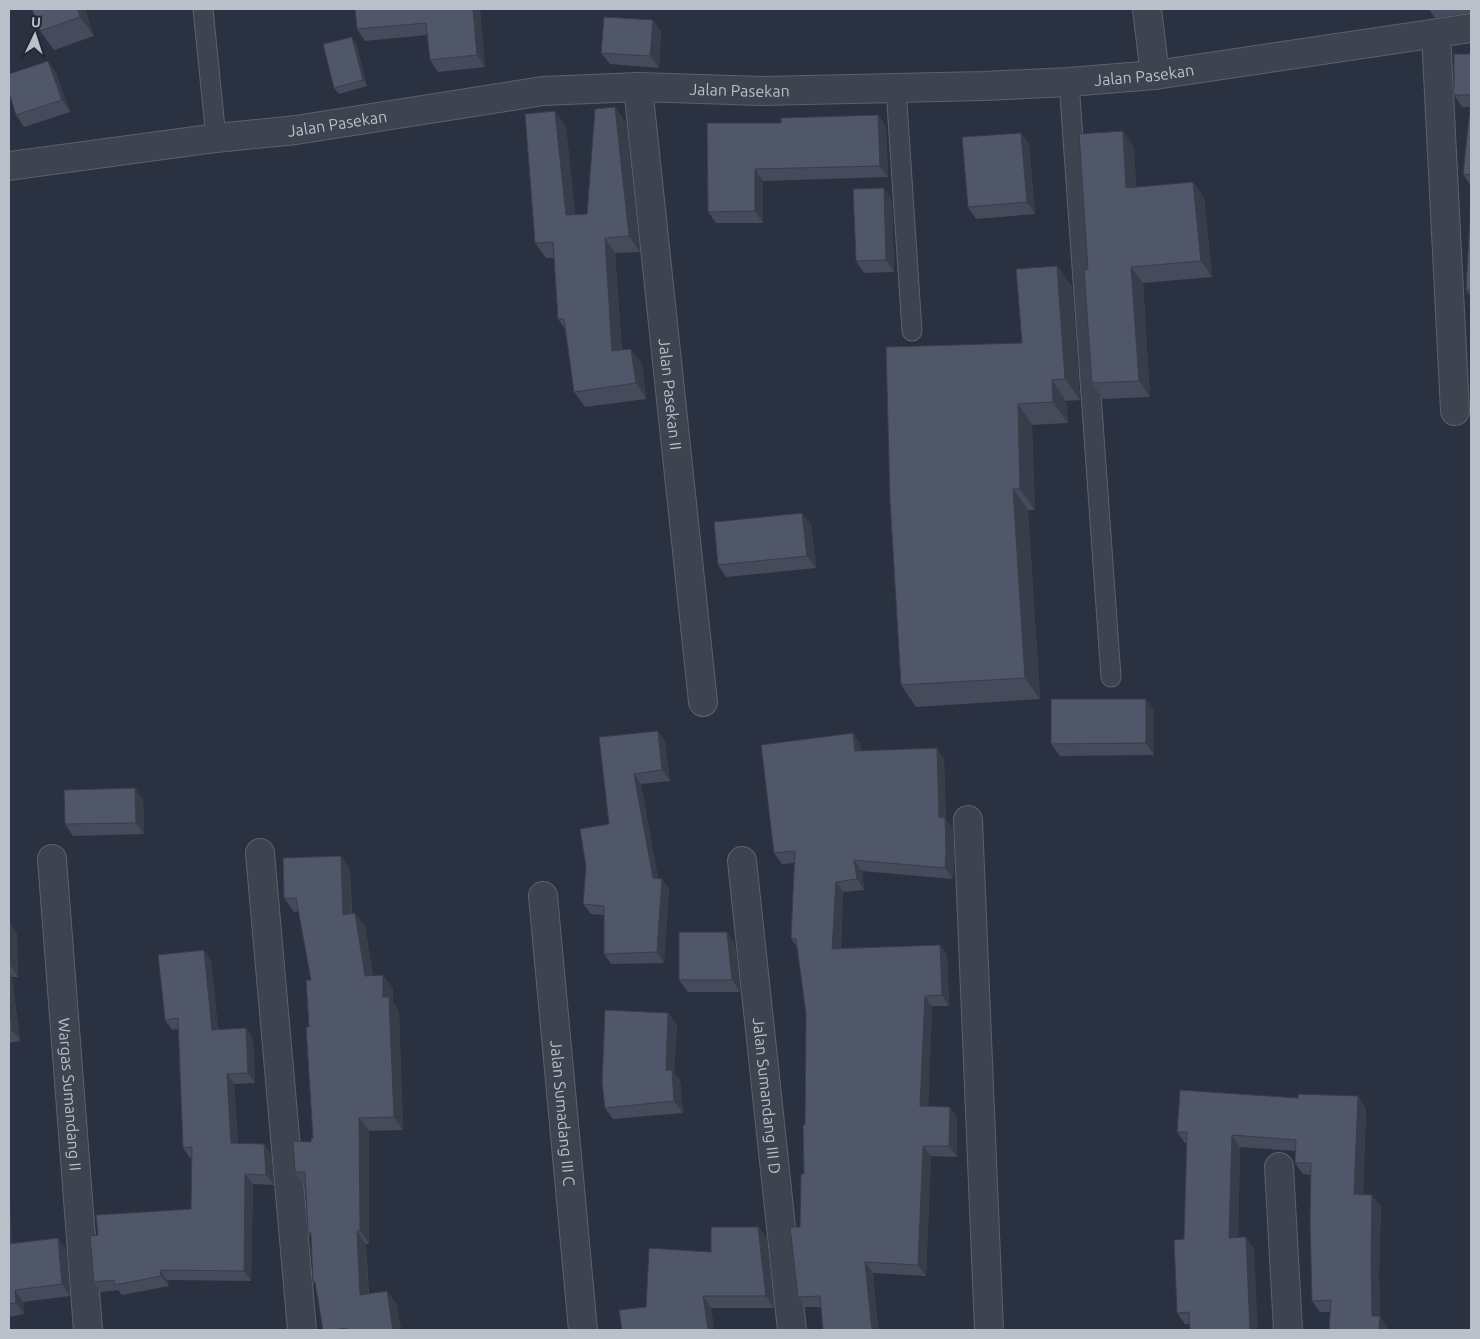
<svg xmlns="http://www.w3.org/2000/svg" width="1480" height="1339" viewBox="0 0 1480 1339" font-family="Ubuntu,sans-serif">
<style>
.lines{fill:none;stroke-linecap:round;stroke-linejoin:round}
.service-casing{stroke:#5c616e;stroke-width:21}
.minor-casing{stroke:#5c616e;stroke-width:30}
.tertiary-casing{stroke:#5c616e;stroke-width:30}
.service{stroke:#3e4350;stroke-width:19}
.minor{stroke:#3e4350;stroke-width:28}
.tertiary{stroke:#3e4350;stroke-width:28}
.wall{fill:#454b5a}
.shaded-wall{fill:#383d4a}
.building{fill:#505769;stroke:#383d4a}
.labels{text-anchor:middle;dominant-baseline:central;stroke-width:5;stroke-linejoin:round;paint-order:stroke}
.street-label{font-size:16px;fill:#bbbfca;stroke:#222836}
</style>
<rect width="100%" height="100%" fill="#2a3140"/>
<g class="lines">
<defs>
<path id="service" d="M203,9l13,129
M1069,82l42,595
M896,88l16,243"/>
<g id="minor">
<path d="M1147,9l8,66"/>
<path d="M1436,34l19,377"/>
<path id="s1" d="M638,87l65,615"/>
<path d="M968,820l21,510"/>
<path d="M260,853l42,477"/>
<path id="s2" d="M52,859l36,471"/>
<path id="s3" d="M742,861l50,469"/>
<path id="s4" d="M543,896l40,434"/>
<path d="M1279,1167l9,163"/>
</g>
<g id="tertiary">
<path id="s5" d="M9,166l207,-28 80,-8 247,-39 95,-4 124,4 134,-3 87,-2 86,-4 86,-7 316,-47"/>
</g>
</defs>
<!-- service casing -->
<use href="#service" class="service-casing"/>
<!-- minor casing -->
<use href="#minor" class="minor-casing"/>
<!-- tertiary casing -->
<use href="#tertiary" class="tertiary-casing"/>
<!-- service -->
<use href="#service" class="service"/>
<!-- minor -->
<use href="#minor" class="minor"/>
<!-- tertiary -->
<use href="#tertiary" class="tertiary"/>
</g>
<!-- wall -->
<path class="wall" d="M32,9h53l9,27 -40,14 -14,-19z
M355,9h125l5,58 -47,5 -8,-12 -3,-25 -62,6 -8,-12z
M1249,9h60v1h-59z
M1429,9h42v4h-2l-34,5z
M653,20l8,12 -2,36 -49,-4 -9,-11z
M356,43l11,43 -28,8 -5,-6z
M1471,54v132l-8,-12 7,-67h-8l-8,-12z
M48,61l8,12 14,39 -46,15 -8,-12z
M615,107l11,16 14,129 -25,1 7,97 9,-1 11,15 4,35 -61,8 -11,-15 -9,-63 -7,-10 -4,-61h-8l-11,-15 31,-116 9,88 12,-1z
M878,115l8,12 2,50 -125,4v42h-47l-8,-11 73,-89z
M1029,144l6,70 -59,5 -8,-12z
M1134,147l2,40 57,-5 11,16 8,79 -69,6 7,114 -47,2 -11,-16 -4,-114z
M1471,197v100l-5,-7z
M892,200l2,72 -30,1 -8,-12z
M1057,266l15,21 8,113 -14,1 2,22 -36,2 3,85h-7l12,189 -124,8 -15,-22 121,-342z
M811,524l5,44 -90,9 -8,-12z
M1146,699l8,11v45l-94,1 -9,-12z
M853,733l7,11 1,7 83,8 2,61 7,8 1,33 -1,18 -91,-8 2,19 -21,2 -2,56 99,-3 7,10 2,51h-17l-4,100 29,12v39l-26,-1 -5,120 -53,-3 5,57h-55l-2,-23h-16l-7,-10 2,-70 4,-53 1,-49 1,-111 -9,-67 -6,-9 3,-75 -12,1 -8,-11z
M599,737l66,4 5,40 -29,3 17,94 4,1 7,10 -5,74 -53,1 -7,-10v-39l-13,-1 -8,-10 3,-37 23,-43z
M135,788l8,12 1,34 -71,2 -8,-12z
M341,856l9,14 2,43 13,13 8,50 20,12v14l6,9 4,119 -34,1v113h-3l3,50 18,-3 10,14 4,25h-78l-7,-44 -3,-4 -2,-45 -3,-4 -3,-47 -10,-14 18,-34 -4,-111 2,-47 -12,-69 -5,1 -10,-14z
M9,922l8,12 1,43h-6l8,64 -11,2z
M735,944l5,48h-52l-9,-12z
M211,960l7,70 28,-2 7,11 2,44 -21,1 4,59 26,1 7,10 3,31 -21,-1 -2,97 -84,-1 2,6 -47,9 -4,-5 -17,2 -7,-10 4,-47 93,-26 1,-51h-2l-7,-10 -5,-119 -6,1 -7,-10z
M668,1013l9,12 -3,48 6,8 3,32 -70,6 -8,-11z
M1366,1108l-3,87 18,11 -2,66 1,45 8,11 -58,-16h-10l-8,-11 -1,-126 -8,-1 -8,-11v-12l-55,-4 -2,90 16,12 -64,75h-5l-8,-11 7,-74 3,-96h-2l-8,-11z
M9,1187l3,56 46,-5 8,12 4,46 -47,6 1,12 -15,3z
M758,1227l9,11 7,70h-63l3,22h-92l24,-23 65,-55z"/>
<!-- shaded-wall -->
<path class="shaded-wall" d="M78,9h7l9,27 -14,-19z
M473,9h7l5,58 -8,-12z
M653,20l8,12 -2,36 -9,-12z
M352,37l4,6 11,43 -4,-6z
M48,61l8,12 14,39 -8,-12z
M615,107l11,16 14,129 -11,-16z
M555,111l11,16 11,103 -11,-15z
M878,115l8,12 2,50 -8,-11z
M1123,131l11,16 3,57 -11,-16z
M1021,133l8,11 6,70 -8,-12z
M755,169l8,12v42l-8,-12z
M1193,182l11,16 8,79 -11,-16z
M884,188l8,12 2,72 -8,-12z
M605,238l10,15 8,114 -11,-16z
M1057,266l15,21 8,113 -15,-21z
M1131,267l12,16 7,114 -11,-16z
M631,349l11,15 4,35 -10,-16z
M1052,380l14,21 2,22 -15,-21z
M1018,404l14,21 3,85 -15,-21z
M1013,489l15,21 12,189 -15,-21z
M802,513l9,11 5,44 -9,-12z
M1146,699l8,11v45l-8,-12z
M658,731l7,10 5,40 -8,-11z
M853,733l7,11 3,18 -8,-11z
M937,748l7,11 2,61 7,8 1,33 -1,18 -8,-11 -6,-51z
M634,774l7,10 19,104 -7,-10z
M135,788l8,12 1,34 -8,-11z
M341,856l9,14 2,58 -9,-13z
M854,860l8,11 2,19 -7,-11z
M662,879l7,10 -5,74 -7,-11z
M836,882l7,10 -3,68 -8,-11z
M355,913l10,13 10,64 -10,-14z
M9,922l8,12 1,43 -8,-12z
M727,932l8,12 5,48 -8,-12z
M940,945l7,10 2,51 -7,-11z
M204,950l7,10 8,80 -7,-10z
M9,973l3,4 8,64 -8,-11 -3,-25z
M383,975l10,13v14l6,9 4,119 -9,-13 -11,-120z
M925,996l7,10 -4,111 -8,-11z
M668,1013l9,12 -3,48 6,8 3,32 -9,-12 -8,-31z
M246,1028l7,11 2,44 -7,-10z
M227,1074l7,10 5,69 -8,-10z
M1358,1096l8,12 -3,98 -9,-12z
M950,1107l7,11v39l-8,-11z
M359,1118l10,13v113l-9,-14z
M1232,1135l8,12 -2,102 -9,-11z
M264,1144l7,10 3,31 -8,-10z
M923,1146l8,10 -5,120 -8,-11z
M245,1174l8,10 -2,97 -7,-10z
M9,1187l4,69 -4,-6z
M1372,1195l9,11 -2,66 1,45 8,11v2h-9l-7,-14 -1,-56z
M758,1227l9,11 7,70 -8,-12z
M357,1231l9,13 3,65 -9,-14z
M1246,1237l8,12 4,81h-8z
M58,1238l8,12 4,46 -8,-12z
M865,1262l8,11 5,57h-6z
M160,1270l7,10 2,6 -8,-10z
M15,1290l8,12 1,12 -8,-11z
M387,1291l10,14 4,25h-8z
M703,1296l8,12 3,22h-6z"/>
<!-- building -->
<path class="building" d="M32,9h46l2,8 -40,14z
M355,9h118l4,46 -47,5 -4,-37 -69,6z
M604,17l49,3 -3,36 -49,-3z
M352,37l11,43 -29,8 -11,-44z
M1454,54h17v41h-17z
M48,61l14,39 -46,15 -7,-22v-19z
M1471,100v75l-8,-1z
M615,107l14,129 -24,2 7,113 19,-2 5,34 -62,9 -10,-73h-6l-5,-77 -18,1 -10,-129 30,-3 11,104 21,-1 8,-105z
M878,115l2,51 -125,3v42l-47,1 -1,-89h74v-5z
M1123,131l3,57 67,-6 8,79 -70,6 8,114 -47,2 -8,-113 4,-1 -9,-135z
M1021,133l6,69 -59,5 -6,-70z
M884,188l2,72 -30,1 -3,-72z
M1471,197v93h-5z
M1057,266l8,113 -13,1 1,22 -35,2 2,85h-7l12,189 -124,7 -11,-184 -4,-154 136,-4 -6,-74z
M802,513l5,43 -89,9 -4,-43z
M1051,699h95v44l-95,1z
M658,731l4,39 -28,4 19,104 9,1 -5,73 -53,2v-48l-21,-2 3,-37 -6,-38 29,-5 -10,-87z
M853,733l2,18 82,-3 2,69 6,1 1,32 -1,18 -91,-8 3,19 -21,3 -4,67 108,-4 2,50 -17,1 -5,110 30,1 -1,39h-26l-5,119 -53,-3 7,68h-49l-3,-34 -22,1 -8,-70h10l1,-53h3l-1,-49h2l1,-111 -10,-75 -5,-1 4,-87 -21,2 -13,-108z
M135,788l1,35 -71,1 -1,-34z
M341,856l2,59 12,-2 10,63 18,-1v22h6l5,120 -35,1 1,112 -3,1 3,64 27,-4 6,39h-47l1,-2 -15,2h-9l-8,-48h-2l-2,-49h-3l-3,-61h-10l-2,-31 18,1v-4h2l-7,-111h3l-3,-47h5l-15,-82h-12l-1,-40z
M679,932h48l5,48h-53z
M9,934l1,31h-1z
M204,950l8,80 34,-2 2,45 -21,1 4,69 33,1 2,31 -21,-1 -1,97 -84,-1 1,6 -46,9 -1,-5 -20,2 -4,-46 8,-1 -2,-20 95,-6 1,-62 -9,1 -5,-130 -13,2 -7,-65z
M9,1005l3,25h-3z
M605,1010l63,3 -2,57h6l2,31 -69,7 -3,-25z
M1180,1090l118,8v-4l60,2 -4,98 18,1 -1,65 1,56h8l-1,14h-50l2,-30 -19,1 -2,-79 1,-59h-16l1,-23 -64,-5 -3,103 17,-1 4,93h-60l-1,-18 -12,1 -3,-73 10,-1 3,-107h-10z
M711,1227h47l8,69h-63l5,34h-86l-3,-20 27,-3 3,-59 62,4z
M58,1238l4,46 -47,6 1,13 -7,1v-60z"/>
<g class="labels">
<!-- street labels -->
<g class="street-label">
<text stroke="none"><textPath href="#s5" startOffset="1141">Jalan Pasekan</textPath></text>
<text stroke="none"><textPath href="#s5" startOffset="736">Jalan Pasekan</textPath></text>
<text stroke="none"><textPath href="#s5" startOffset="331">Jalan Pasekan</textPath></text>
<text stroke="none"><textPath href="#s1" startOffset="309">Jalan Pasekan II</textPath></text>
<text stroke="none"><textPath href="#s2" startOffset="236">Wargas Sumandang II</textPath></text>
<text stroke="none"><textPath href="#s3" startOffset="236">Jalan Sumandang III D</textPath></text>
<text stroke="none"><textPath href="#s4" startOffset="218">Jalan Sumadang III C</textPath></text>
</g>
</g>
<!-- border -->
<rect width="1480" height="1339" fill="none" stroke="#bbbfca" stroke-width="20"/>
<!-- north arrow -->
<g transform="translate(35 35) rotate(4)" stroke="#222836" stroke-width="4" paint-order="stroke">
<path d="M0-4L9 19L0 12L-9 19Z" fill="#bbbfca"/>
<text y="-8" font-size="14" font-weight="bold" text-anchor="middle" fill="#bbbfca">U</text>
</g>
</svg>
